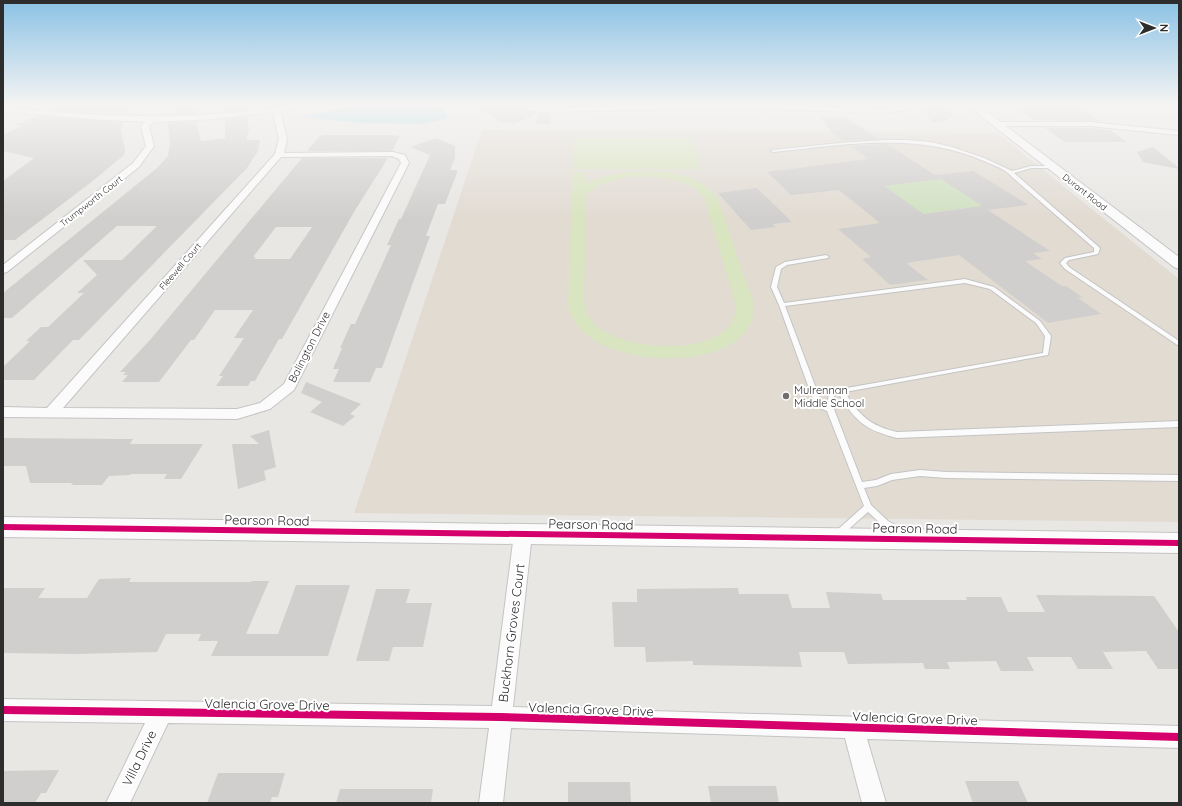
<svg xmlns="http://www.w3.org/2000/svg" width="1182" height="806" viewBox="0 0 1182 806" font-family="Quicksand,sans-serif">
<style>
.education{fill:#e1dbd2}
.green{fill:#d0e1c1}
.pitch{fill:#d9e4c0;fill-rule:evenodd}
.water{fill:#a1d7e1}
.building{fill:#d1cfcd;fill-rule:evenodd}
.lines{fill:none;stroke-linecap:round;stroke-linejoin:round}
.lane-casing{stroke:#c4c4c4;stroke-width:2}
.street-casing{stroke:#c4c4c4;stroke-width:2}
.secondary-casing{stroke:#c4c4c4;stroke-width:2}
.lane{fill:#fcfbfb;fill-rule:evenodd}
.street{fill:#fcfbfb;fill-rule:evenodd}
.secondary{fill:#fcfbfb;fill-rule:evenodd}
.cycleway-far1-casing{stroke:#fff;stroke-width:8}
.cycleway-casing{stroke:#fff;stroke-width:10}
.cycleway-far1{stroke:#d6006c;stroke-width:6}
.cycleway{stroke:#d6006c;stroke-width:8}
.poi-dot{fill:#6f6e6d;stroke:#fff;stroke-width:1.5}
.labels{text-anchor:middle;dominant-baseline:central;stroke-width:4;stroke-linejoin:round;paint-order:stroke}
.far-street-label{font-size:9px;fill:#2d2d2d;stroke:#fff}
.street-label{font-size:11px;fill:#2d2d2d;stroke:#fff}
.poi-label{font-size:11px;fill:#2d2d2d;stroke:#fff;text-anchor:start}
.near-street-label{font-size:13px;fill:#2d2d2d;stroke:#fff}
</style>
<rect width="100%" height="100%" fill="#e9e7e4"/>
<!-- education -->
<path class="education" d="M482,130l515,3 182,146v243l-825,-9z"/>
<!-- green -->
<path class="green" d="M941,179l41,27 -71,9 -2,-11 -10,-8 -11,1 -5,-11z"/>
<!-- pitch -->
<path class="pitch" d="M574,138h117l10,31h-128z
M573,172h13v11c36,-16 110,-21 133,18 8,24 16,48 24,73 4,11 12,25 11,37 -6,69 -182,60 -186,-9zM627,177c25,-1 60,-1 77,20l32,109c1,54 -121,48 -145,14 -4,-6 -6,-13 -7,-20l2,-106 15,-10z"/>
<!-- water -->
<path class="water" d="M356,105h86l6,13 -25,6 -62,-1 -58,-6z"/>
<!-- building -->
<path class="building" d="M64,105h63l-2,9 -73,-4z
M183,105h9l2,9h-22z
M224,105h22l1,5 -23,2z
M472,105h47l9,6 22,2 1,11h-15l2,-11 -24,11 -15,-3z
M920,105h25l8,11 -10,6h-11z
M1028,105l54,3 18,13 -65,-1 -21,-14z
M38,116l85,6 -2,8 4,20 -1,5 -30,25 -79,60h-12v-59l31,-23 -31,-7v-17l21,-8 -8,-1z
M247,117l2,13 -3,10h14l-2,11 -11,17 -168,172h-6l-39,40h-31v-13l27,-26h-4l15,-14h7l36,-34h-7l20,-18 -14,-15h39l35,-34h-40l-105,92h-9v-25l154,-125 11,-12 2,-13 -2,-20 28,-2 5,20 24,-3v-19z
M820,117h25l34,22 -35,2 -11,-7z
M1045,128h45l20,2 17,12h-62z
M325,135h66l9,1 -8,15h-85l13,-15z
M436,138l19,8v12l-5,12h7v3l-12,31h-7l-12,32h4l-48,132h-6l-6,14h-37l6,-13h-6l9,-21h-2l11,-24h4l36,-79h-4l12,-26h2l29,-64 -19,-8z
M887,144l54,35 -56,7 38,28 59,-8 -47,-31 38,-4 56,34 -41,5 62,41 -17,2 9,6 -17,2 37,25h4l16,11 -4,1 23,16 -53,9 -89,-68 -53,8 22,17 -38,5 -28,-26 9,-2 -33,-28 42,-6 -41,-33 -48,5 -24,-23 102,-13 -19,-13z
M1153,147l26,21v1l-36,-7 -6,-10z
M302,158h86l-34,54 -72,127h-3l-24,42h-4l-3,5h-32l7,-10h-4l25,-38h-10l19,-28h-38l-21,30h-3l-32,42h-37l6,-7h-5l3,-3h-6l30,-32zM276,227h36l-22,32h-36l2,-2h-3z
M757,188l35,34 -19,2 3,3 -25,3 -33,-37z
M306,382l55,22 -11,10 5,2 -12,10 -33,-14 12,-10 -21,-9z
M269,430l7,37 -12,4 2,9 -28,9 -6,-45h27l-9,-8z
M3,438l121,1h9l-3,5h73l-22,35h-17l3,-5h-36l-1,1 -21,1 -7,9h-31l2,-2h-43l-4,-17h-23z
M131,578l-2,4h122l1,-1h17l-23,53h32l18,-49h54l-22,71h-117l7,-15h-20l3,-7h-35l-9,18 -81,2 -73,-1v-65h42l-7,10h49l12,-19z
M738,588l1,6h49l4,14h38l-4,-16 55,2 2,6h84l-1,-3h35l7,15h37l-9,-17 118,1 25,36v37h-21l-12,-18 -43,1 10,17h-35l-7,-12h-44l7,14h-33l-5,-10 -49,1 3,7h-25l-2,-6 -75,1 -4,-12h-45l3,15 -109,-2v-4l-47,1 -1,-15h-31l-2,-45h25v-13z
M376,589h34l-4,14h26l-9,44h-30l-4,14h-33z
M59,770l-13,23h-5l-6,10h-32v-32z
M218,773h67l-7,24h-6l-2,6h-63z
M965,781h53l10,22h-55z
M568,782h62l1,21h-63z
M708,786h68l3,17h-68z
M340,789h93l-2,14h-95z"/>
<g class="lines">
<defs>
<path id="lane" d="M885,140h23l22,2 22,5 32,11 28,13 19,-5h23l1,1 -2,1h-22l-17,5 86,75 -2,6 -29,6 -3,3 3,4 110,74v5l-114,-77 -5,-6 5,-5 29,-6v-4l-82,-71c-6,-8 -19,-12 -28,-16 -69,-30 -139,-16 -211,-9l-2,-1 2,-1 67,-7z
M826,255l3,2 -1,1 -41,7 -6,4 -4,18 7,16 181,-24 29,8 46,34 11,15 -3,19 -203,37c14,24 26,34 52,40l282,-11v6l-282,11c-31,-8 -42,-16 -58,-44l-5,2v13l28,73 14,-2 15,-6 29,-4 26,2 233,3v6l-233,-3 -26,-2 -28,4 -15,6 -13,2 7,17 17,16 18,10 1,2 -1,2 -3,1 -3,-1 -18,-10 -14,-13 -27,24 -3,1 -3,-1 -1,-2 1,-2 29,-26 -37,-95 -10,-4 -2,-2 -36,-100 -8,-18 5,-20 9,-5zM965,283l25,6 46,34 9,13 -2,17 -202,36 -12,4 -2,12 -5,-1 -37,-98z"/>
<path id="street" d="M295,105h14l-29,6 7,28 -3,14 109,-1 12,3 4,8 -115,227 -24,19 -33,10 -234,-2v-10l44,1 228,-254 4,-15 -6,-27 -59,7 -60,3 -5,4 5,20 -15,21 -132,105 -4,1v-8l130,-102 13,-17 -5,-20 4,-4 -53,-3 -89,-8v-4c101,10 190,15 292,-2zM392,156l7,3 2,4 -117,221 -24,19 -23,6 -174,-1 218,-251z
M520,105l20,2 225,-2 118,4 24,-4 3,3 -4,2 -23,3 -144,-5 -199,4 -12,-2z
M994,122h96l89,9v4l-89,-9h-96z
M523,527l6,2 3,5 -19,173 666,19v22l-312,-9 19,64h-24l-17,-65 -334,-10 -8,75h-24l10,-75 -321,-5 -38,80h-24l39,-80 -142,-2v-22l489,7 22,-172 3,-5z"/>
<path id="secondary" d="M967,105h11l201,152v12l-5,-2z
M3,517l1176,16v20l-1176,-16z"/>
</defs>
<!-- lane casing -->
<use href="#lane" class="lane-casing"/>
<!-- street casing -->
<use href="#street" class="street-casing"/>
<!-- secondary casing -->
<use href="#secondary" class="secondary-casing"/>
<!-- lane -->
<use href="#lane" class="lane"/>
<!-- street -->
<use href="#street" class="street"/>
<!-- secondary -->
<use href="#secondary" class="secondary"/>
<defs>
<path id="cycleway-far1" d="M3,527l1176,16"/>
<path id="cycleway" d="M3,710l497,7 679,20"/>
</defs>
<!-- cycleway-far1 casing -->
<use href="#cycleway-far1" class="cycleway-far1-casing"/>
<!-- cycleway casing -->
<use href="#cycleway" class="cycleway-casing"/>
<!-- cycleway-far1 -->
<use href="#cycleway-far1" class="cycleway-far1"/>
<!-- cycleway -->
<use href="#cycleway" class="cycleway"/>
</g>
<!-- sky -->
<linearGradient id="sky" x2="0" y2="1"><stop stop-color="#8bc2e5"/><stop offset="0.48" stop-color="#f5f4f3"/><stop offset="1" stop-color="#f5f4f3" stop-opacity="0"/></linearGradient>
<rect width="1182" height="218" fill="url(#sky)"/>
<!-- markers -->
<circle class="poi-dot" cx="786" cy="396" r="4"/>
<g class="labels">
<!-- far-street labels -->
<g class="far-street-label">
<text transform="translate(1085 192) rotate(38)">Durant Road</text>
<text transform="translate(91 201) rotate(-38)">Trumpworth Court</text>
<text transform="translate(180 266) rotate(-49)">Fleewell Court</text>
</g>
<!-- street labels -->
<g class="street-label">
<text transform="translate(309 347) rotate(-63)">Balington Drive</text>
</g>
<!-- poi labels -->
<g class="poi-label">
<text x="794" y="390">Mulrennan<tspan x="794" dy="13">Middle School</tspan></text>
</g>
<!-- near-street labels -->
<g class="near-street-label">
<text transform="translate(267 520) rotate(1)">Pearson Road</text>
<text transform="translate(591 524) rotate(1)">Pearson Road</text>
<text transform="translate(915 528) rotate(1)">Pearson Road</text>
<text transform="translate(511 633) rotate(-83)">Buckhorn Groves Court</text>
<text transform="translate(267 704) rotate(1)">Valencia Grove Drive</text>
<text transform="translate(591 709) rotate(2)">Valencia Grove Drive</text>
<text transform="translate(915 718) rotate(2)">Valencia Grove Drive</text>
<text transform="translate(139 758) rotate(-64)">Villa Drive</text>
</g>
</g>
<!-- border -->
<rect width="1182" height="806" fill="none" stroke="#2d2d2d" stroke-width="8"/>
<!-- north arrow -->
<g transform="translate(1154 28) rotate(90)" stroke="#ffffff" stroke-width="3" paint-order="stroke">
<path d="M0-3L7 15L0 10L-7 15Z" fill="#2d2d2d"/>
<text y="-6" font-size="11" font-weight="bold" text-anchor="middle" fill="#2d2d2d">N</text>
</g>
</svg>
